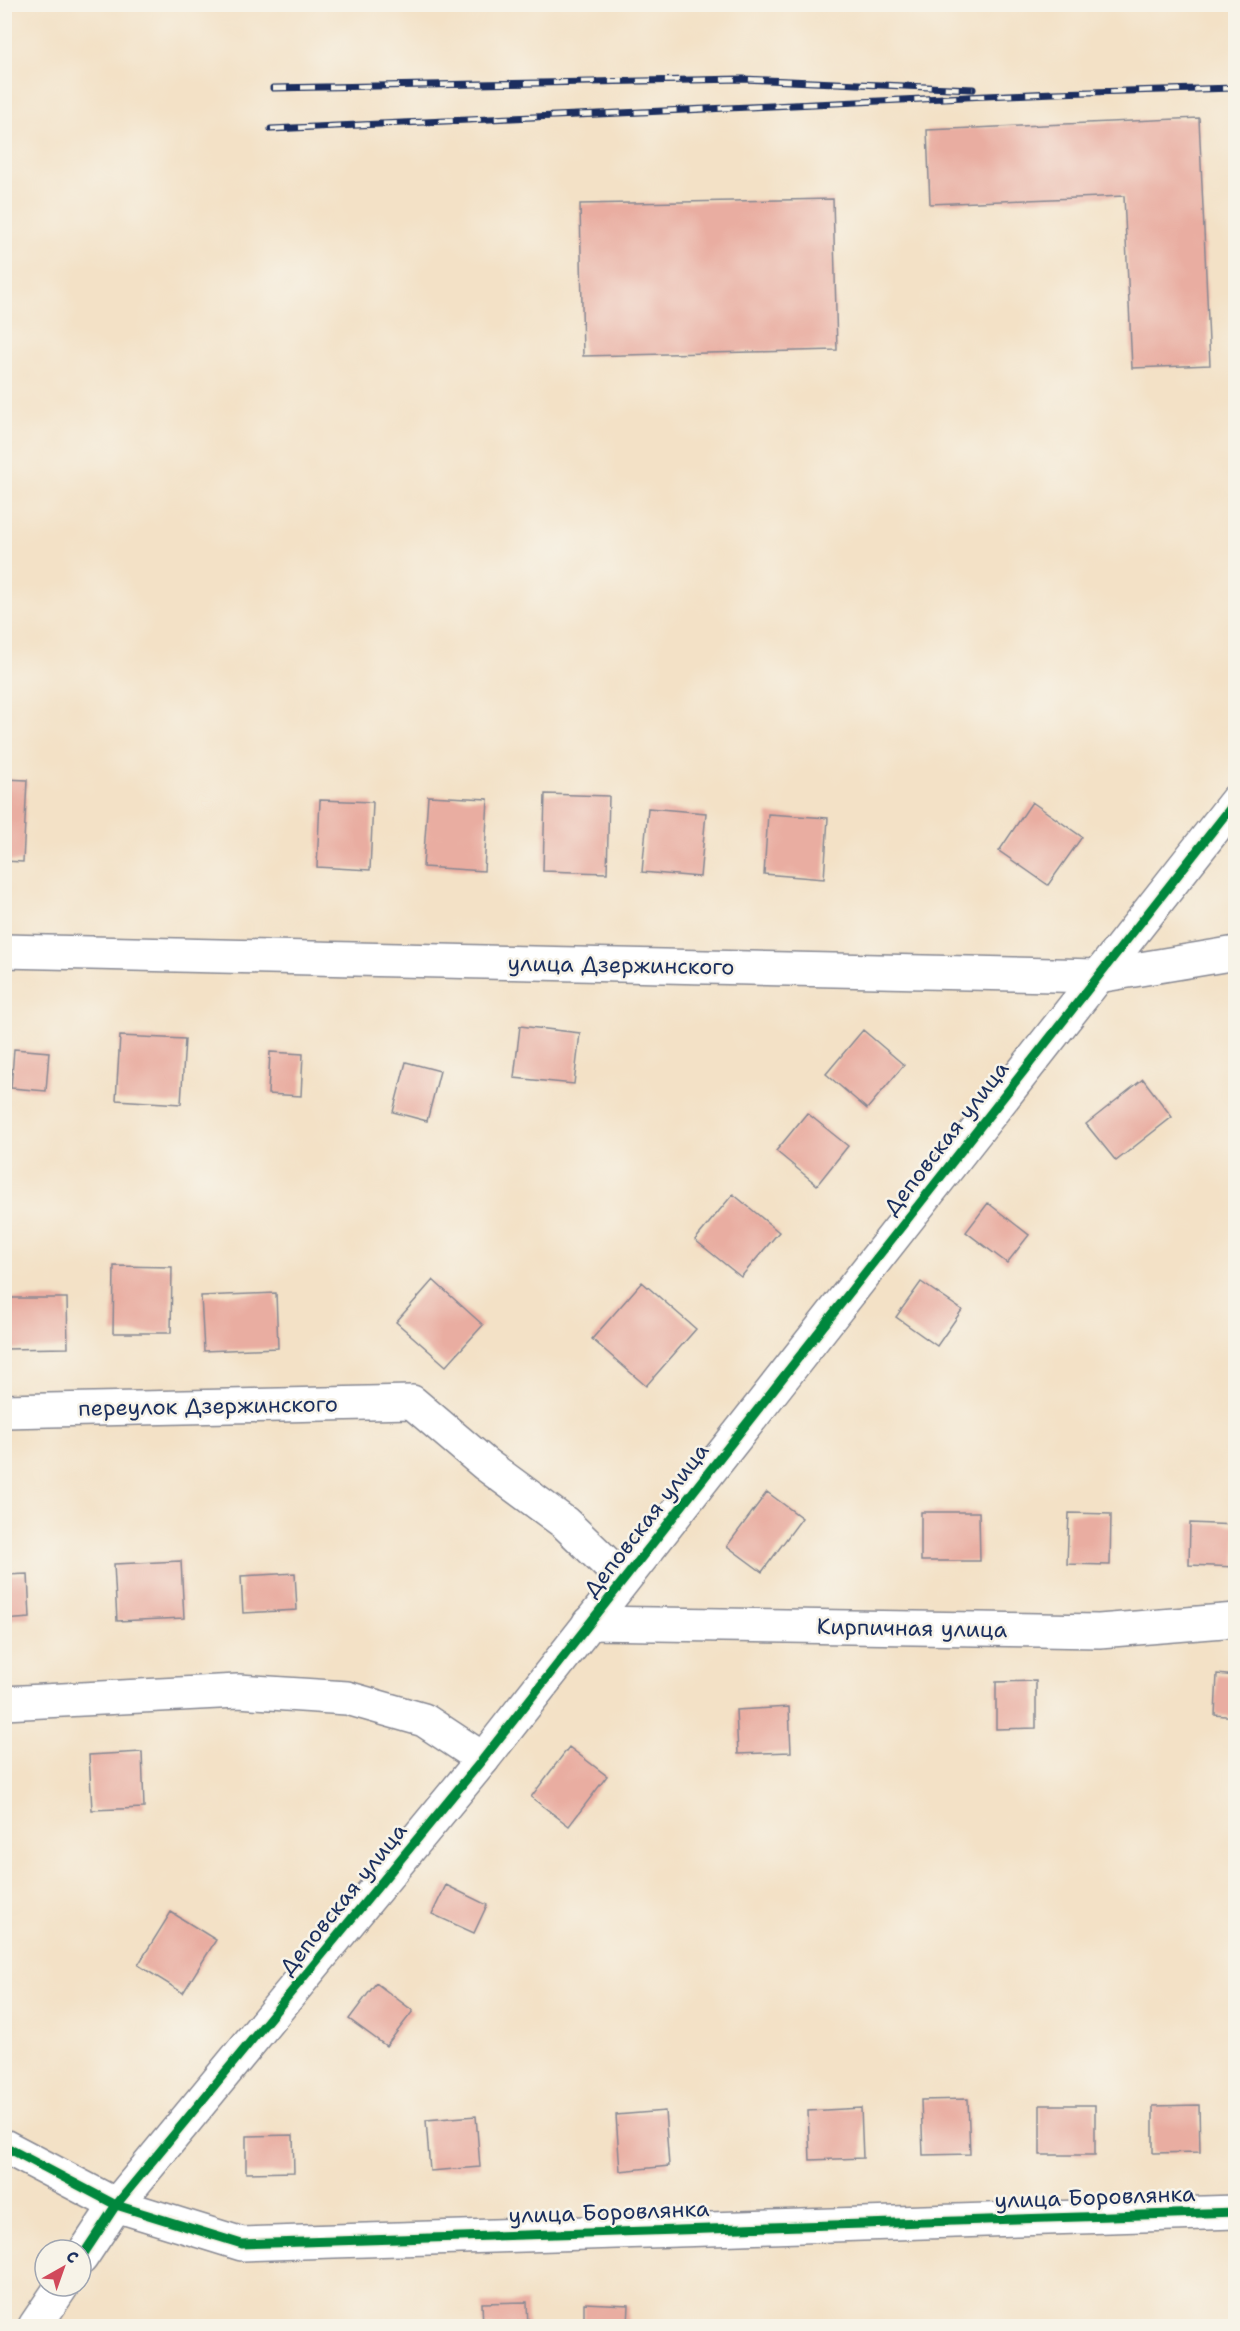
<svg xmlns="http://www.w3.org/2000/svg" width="1240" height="2331" viewBox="0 0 1240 2331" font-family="'Shantell Sans',sans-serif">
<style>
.building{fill:#e9ada1}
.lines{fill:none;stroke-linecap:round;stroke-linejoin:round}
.minor-casing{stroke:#878892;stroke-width:36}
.tertiary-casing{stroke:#878892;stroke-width:36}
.minor{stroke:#fff;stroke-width:33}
.tertiary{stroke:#fff;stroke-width:33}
.rail-casing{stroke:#1b2f5e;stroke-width:7}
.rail{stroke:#f7f3e8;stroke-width:4.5;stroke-dasharray:14;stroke-linecap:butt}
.cycleway-casing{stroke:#f7f3e8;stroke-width:13}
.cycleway{stroke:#00873e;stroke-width:9}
.labels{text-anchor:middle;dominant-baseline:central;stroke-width:5;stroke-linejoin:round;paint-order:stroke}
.street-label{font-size:22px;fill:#1b2f5e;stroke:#f7f3e8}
</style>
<rect width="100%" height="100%" fill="#f7f3e8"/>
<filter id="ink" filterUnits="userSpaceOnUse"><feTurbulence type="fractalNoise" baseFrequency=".0167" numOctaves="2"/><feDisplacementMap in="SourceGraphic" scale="12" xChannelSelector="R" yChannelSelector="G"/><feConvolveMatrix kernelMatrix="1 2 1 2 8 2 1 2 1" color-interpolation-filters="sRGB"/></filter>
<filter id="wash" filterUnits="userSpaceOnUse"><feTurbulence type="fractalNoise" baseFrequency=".008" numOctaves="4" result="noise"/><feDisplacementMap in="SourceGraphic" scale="24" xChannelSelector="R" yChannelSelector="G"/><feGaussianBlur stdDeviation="1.35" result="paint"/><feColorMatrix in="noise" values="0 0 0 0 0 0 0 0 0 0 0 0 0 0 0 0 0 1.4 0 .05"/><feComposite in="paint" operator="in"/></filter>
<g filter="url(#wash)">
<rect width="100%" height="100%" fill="#f3e1c6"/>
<g id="blocks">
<!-- building -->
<path class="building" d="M1199,118l11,247 -78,3 -8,-172 -194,8 -3,-74z
M833,199l4,151 -254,6 -3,-152z
M4,779l23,1 -4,82 -19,-1z
M545,794l64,2 -2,77 -64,-2z
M428,796l60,3 -4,72 -61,-4z
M320,800l53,2 -3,68 -53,-3z
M1032,802l50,35 -34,48 -49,-34z
M648,808l58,5 -6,64 -58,-5z
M768,814l60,4 -4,61 -60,-5z
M520,1026l60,7 -6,51 -60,-6z
M863,1030l41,35 -37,44 -41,-35z
M120,1036l65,3 -4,65 -65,-4z
M14,1049l35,3 -3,39 -35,-3z
M270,1052l33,2 -2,42 -33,-2z
M406,1062l34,9 -13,50 -34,-9z
M1143,1079l29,38 -56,44 -30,-37z
M807,1113l41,33 -31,39 -41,-34z
M733,1194l46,38 -38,45 -46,-37z
M988,1203l41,32 -22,28 -41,-31z
M114,1266l58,1 -1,66h-58z
M433,1280l50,45 -37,41 -50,-44z
M642,1282l54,47 -50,57 -54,-47z
M921,1282l41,28 -25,36 -41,-29z
M276,1293l2,55 -74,3 -3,-55z
M4,1298h63l1,50 -64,1z
M767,1492l35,26 -40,54 -35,-26z
M921,1512h58l1,49h-59z
M1069,1513l42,1 -1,51 -43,-1z
M1190,1523l46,2v42l-47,-2z
M181,1561l3,57 -67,3 -3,-57z
M295,1573l2,37 -54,3 -2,-37z
M28,1574l2,44 -26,2v-45z
M1217,1674l19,2v41l-21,-2z
M1036,1681v47l-40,1v-47z
M789,1707l2,45 -53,2 -2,-44z
M569,1747l38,29 -38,50 -38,-29z
M142,1752l2,56 -52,2 -3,-55z
M446,1885l41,20 -13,28 -42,-19z
M171,1912l45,28 -33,53 -45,-28z
M376,1983l37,28 -27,35 -37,-27z
M968,2099l2,55 -47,1 -2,-55z
M1040,2105h55v50h-55z
M1199,2105l1,47 -47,1v-47z
M861,2108l2,50 -53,2 -2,-49z
M665,2111l4,55 -49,5 -4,-56z
M476,2116l4,51 -50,4 -4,-51z
M293,2135l1,37 -48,1v-37z
M527,2302l1,24h-45l-1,-23z
M584,2303l45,2 -1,21h-44z
M804,2322v4h-56v-1z"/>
</g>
</g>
<g filter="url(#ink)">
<use href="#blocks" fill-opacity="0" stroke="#878892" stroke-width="1.5"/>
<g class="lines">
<defs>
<path id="minor" d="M4,951l1094,25 138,-23
M4,1411l408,-9 73,62 80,59 58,56
M589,1623l510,8 137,-11
M4,1703l234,-12 109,7 77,22 59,39
M4,2146l112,59 126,39 994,-32"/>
<path id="tertiary" d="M81,2258l35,-53 367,-446 753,-958
M35,2326l27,-40"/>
</defs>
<!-- minor casing -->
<use href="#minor" class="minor-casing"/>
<!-- tertiary casing -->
<use href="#tertiary" class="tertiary-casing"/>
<!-- minor -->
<use href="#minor" class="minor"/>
<!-- tertiary -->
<use href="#tertiary" class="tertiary"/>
<defs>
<path id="rail" d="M273,88l470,-9 230,10
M271,129l783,-36 182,-5"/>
</defs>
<!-- rail casing -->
<use href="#rail" class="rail-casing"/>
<!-- rail -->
<use href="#rail" class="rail"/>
<defs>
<path id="cycleway" d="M4,2146l112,59 126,39 994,-32
M81,2258l35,-53 367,-446 753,-958"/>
</defs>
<!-- cycleway casing -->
<use href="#cycleway" class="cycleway-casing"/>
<!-- cycleway -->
<use href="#cycleway" class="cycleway"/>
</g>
</g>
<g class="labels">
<!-- street labels -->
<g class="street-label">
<text transform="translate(621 965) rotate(1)">улица Дзержинского</text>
<text transform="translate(946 1138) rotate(-52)">Деповская улица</text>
<text transform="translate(208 1406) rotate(-1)">переулок Дзержинского</text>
<text transform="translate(646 1520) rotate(-52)">Деповская улица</text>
<text transform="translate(912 1628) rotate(1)">Кирпичная улица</text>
<text transform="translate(343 1899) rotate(-51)">Деповская улица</text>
<text transform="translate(1095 2197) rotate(-2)">улица Боровлянка</text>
<text transform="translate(609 2212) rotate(-2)">улица Боровлянка</text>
</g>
</g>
<!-- margin -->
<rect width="1240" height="2331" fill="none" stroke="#f7f3e8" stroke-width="24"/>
<!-- north arrow -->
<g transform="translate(63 2268) rotate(40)"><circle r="28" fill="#f7f3e8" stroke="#9fa5b1" stroke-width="1.5"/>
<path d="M0-4.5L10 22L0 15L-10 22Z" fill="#d1495b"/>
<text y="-9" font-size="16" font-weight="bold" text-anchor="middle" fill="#1b2f5e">С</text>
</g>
</svg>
